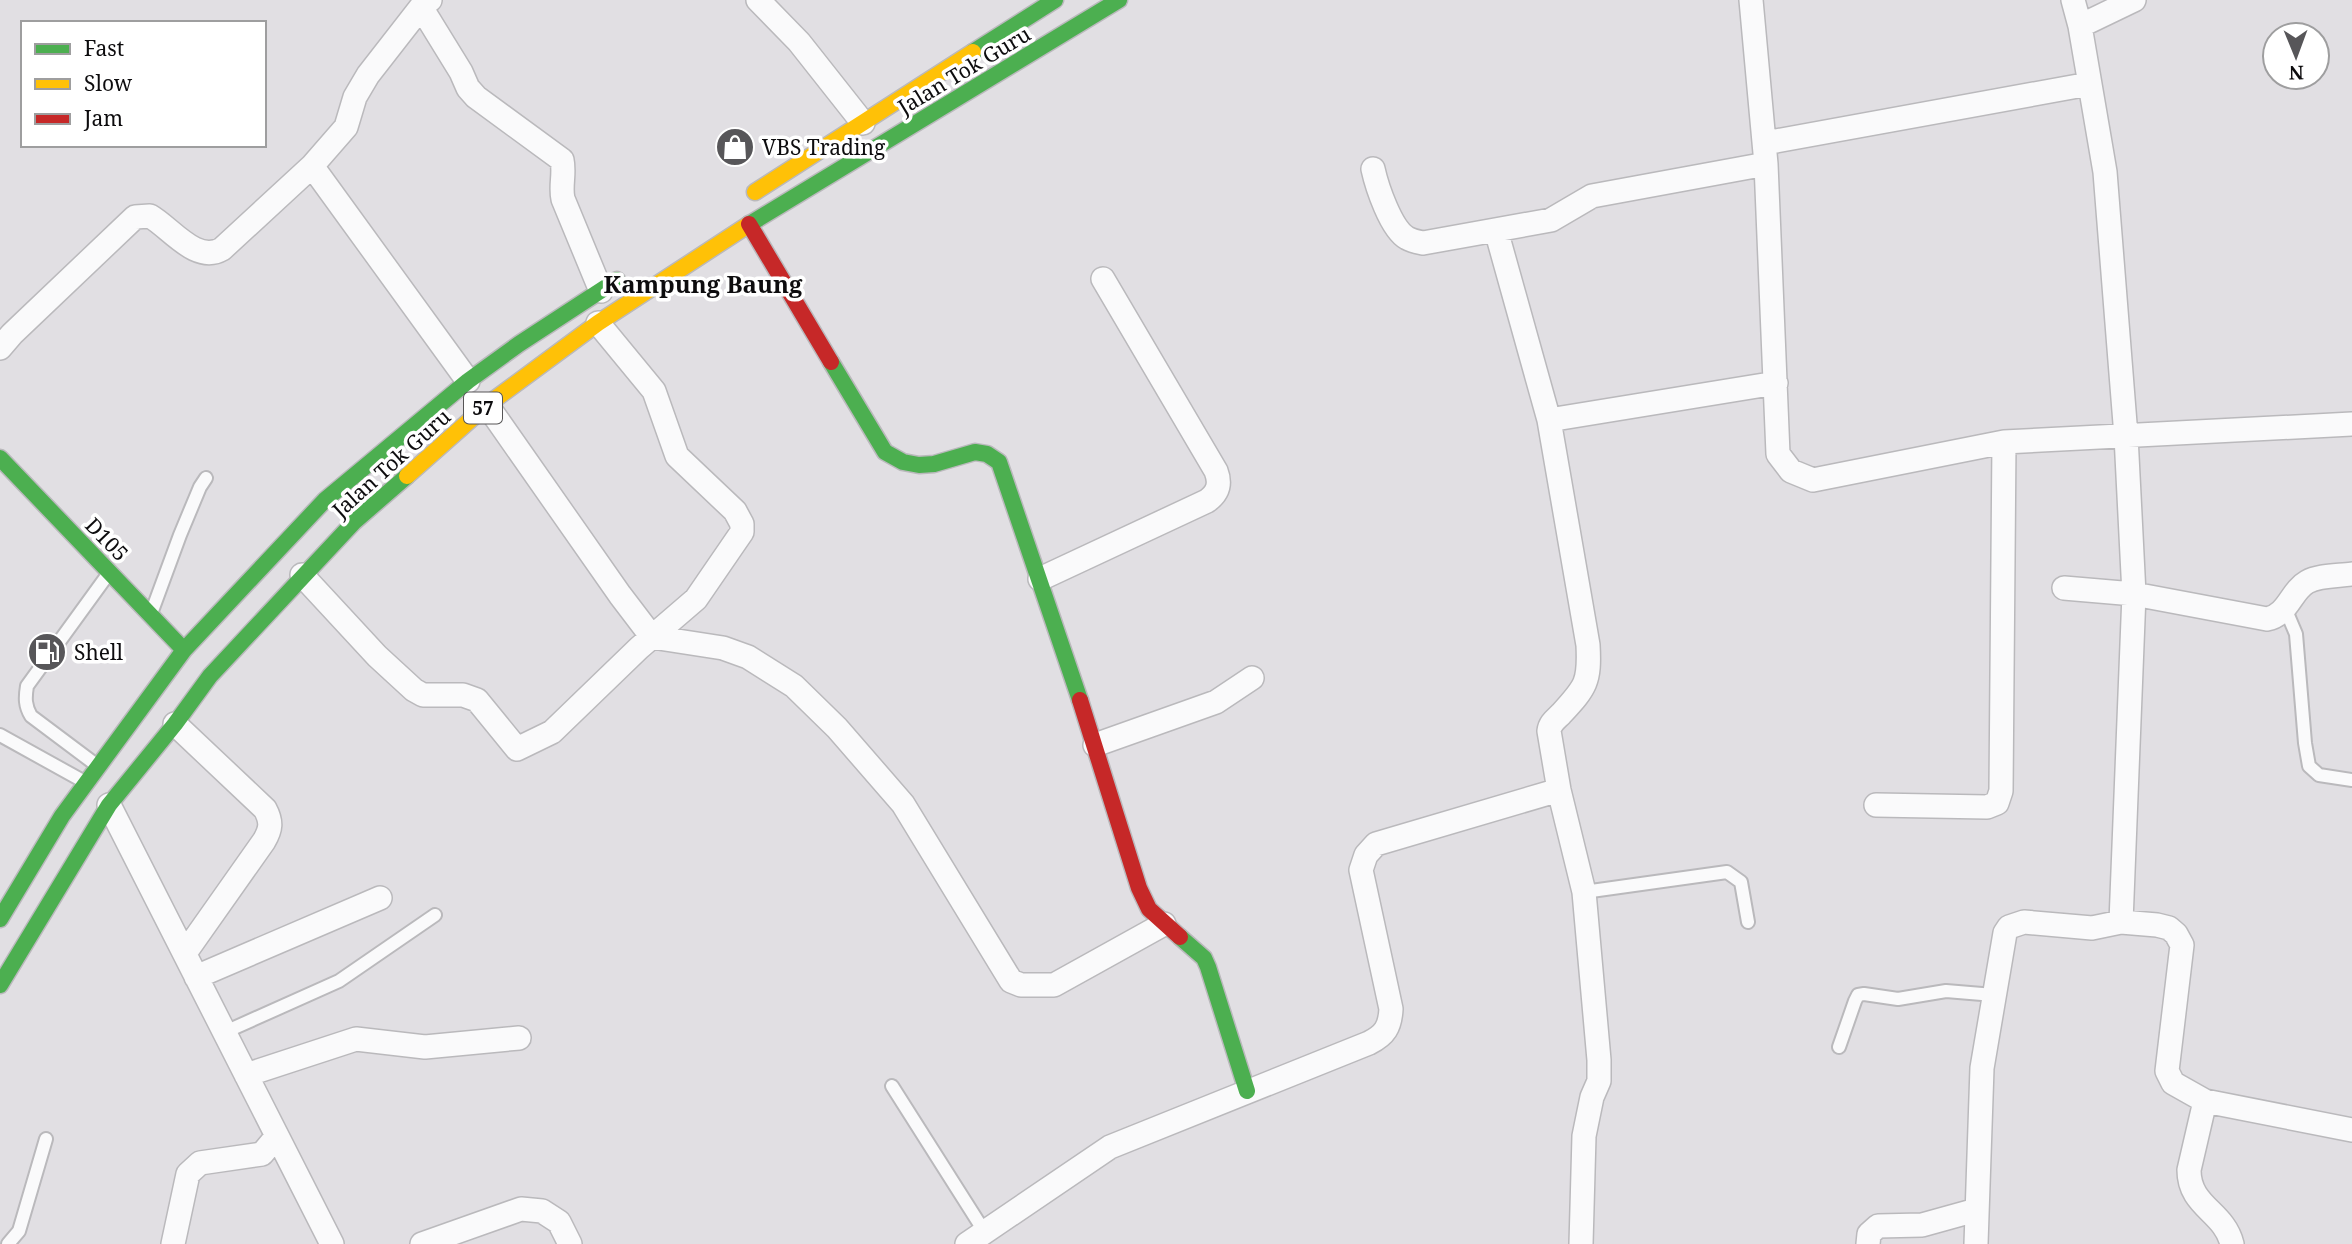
<svg xmlns="http://www.w3.org/2000/svg" width="2352" height="1244" viewBox="0 0 2352 1244" font-family="'Noto Serif',serif">
<style>
.lines{fill:none;stroke-linecap:round;stroke-linejoin:round}
.lane-casing{stroke:#bab9bc;stroke-width:16}
.street-casing{stroke:#bab9bc;stroke-width:26}
.fast-casing{stroke:#bab9bc;stroke-width:19}
.slow-casing{stroke:#bab9bc;stroke-width:19}
.jam-casing{stroke:#bab9bc;stroke-width:19}
.lane{stroke:#fafafb;stroke-width:12}
.street{stroke:#fafafb;stroke-width:23}
.fast{stroke:#4caf50;stroke-width:16}
.slow{stroke:#ffc107;stroke-width:16}
.jam{stroke:#c62828;stroke-width:16}
.labels{text-anchor:middle;dominant-baseline:central;stroke-width:7;stroke-linejoin:round;paint-order:stroke}
.shield{fill:#fff;stroke:#565556;stroke-width:2}
.shield-label{font-size:19px;font-weight:bold;fill:#0d0c0e}
.street-label{font-size:21px;fill:#0d0c0e;stroke:#fff}
.poi-label{font-size:21px;fill:#0d0c0e;stroke:#fff;text-anchor:start}
.quarter-label{font-size:24px;font-weight:bold;fill:#0d0c0e;stroke:#fff}
</style>
<rect width="100%" height="100%" fill="#e1dfe3"/>
<g class="lines">
<defs>
<path id="lane" d="M2285,608l11,26 9,109 4,23 10,9 33,5
M152,611l28,-76 20,-48 6,-9
M0,735l83,46
M95,764l-64,-48c-6,-10 -6,-18 -4,-30l82,-113
M1584,892l143,-20 14,10 7,40
M225,1032l114,-51 96,-66
M1839,1047l16,-46 3,-6 6,-1 34,5 48,-8 48,4
M892,1086l92,145
M8,1244l11,-13 27,-92"/>
<path id="street" d="M758,0l41,42 64,81
M2073,0l7,26 25,146 21,264 8,158 133,25c21,-4 24,-28 40,-37 12,-7 32,-6 45,-8
M421,7l40,65 7,16 8,9 86,63c3,14 -2,26 1,39l38,92
M2080,26l54,-26
M1765,143l324,-59
M1766,164l12,290 13,17 22,9 191,-38 348,-18
M312,166l34,-39 9,-30 13,-22 53,-68 9,-7
M1373,169c4,18 18,60 34,69 5,3 11,4 16,5l128,-23 41,-24 174,-32 -15,-164
M1496,230l53,190 39,225c2,37 -2,42 -27,69 -6,6 -11,9 -12,17l10,59 25,102 15,168v21l-7,16 -8,39 -3,108
M0,348l12,-14 123,-117 15,-1c21,12 46,48 72,33l90,-83 156,215
M487,405l133,190 32,42 71,11 25,9 46,29 43,42 66,76 108,177 10,4h33l110,-61
M1549,420l227,-37
M302,575l75,81 37,34 9,5h40l14,5 40,49 35,-17 87,-84 57,-49 46,-67v-8l-7,-13 -58,-55 -23,-65 -56,-68
M1040,579l167,-78c11,-8 14,-17 9,-30l-113,-192
M2064,588l70,6 -13,328
M175,724l90,85c7,13 6,20 -1,32l-79,112
M1095,745l121,-43 36,-24
M109,805l223,439
M1876,805l111,2 10,-4 4,-12 3,-349
M196,977l184,-79
M246,1075l110,-36 69,8 94,-9
M2205,1101l147,29
M173,1244l15,-70 12,-11 62,-9 15,-18
M422,1244l99,-35 21,2 17,11 11,22
M967,1244l143,-97 259,-104c16,-8 21,-16 22,-34l-30,-139 5,-15 10,-11 183,-54
M1868,1244l1,-10 9,-8 44,-1 54,-15
M1976,1244l6,-176 23,-135 4,-6 15,-5 68,6 29,-6 36,3 12,3 7,6 6,11 -15,126 6,12 32,18 -16,69c0,37 35,41 43,74"/>
<path id="fast" d="M973,52l82,-52
M748,225l371,-225
M831,362l54,90 18,10 16,3 15,-1 41,-12 12,2 12,8 81,238
M0,458l184,192
M0,919l62,-103 122,-166 141,-150 143,-119 51,-37 98,-64
M1180,937l24,21 4,9 39,124
M0,985l109,-180 66,-81 35,-48 144,-154 53,-46"/>
<path id="slow" d="M755,192l218,-140
M407,476l80,-71 111,-82 150,-98"/>
<path id="jam" d="M749,224l82,138
M1080,700l59,188 10,21 31,28"/>
</defs>
<!-- lane casing -->
<use href="#lane" class="lane-casing"/>
<!-- street casing -->
<use href="#street" class="street-casing"/>
<!-- fast casing -->
<use href="#fast" class="fast-casing"/>
<!-- slow casing -->
<use href="#slow" class="slow-casing"/>
<!-- jam casing -->
<use href="#jam" class="jam-casing"/>
<!-- lane -->
<use href="#lane" class="lane"/>
<!-- street -->
<use href="#street" class="street"/>
<!-- fast -->
<use href="#fast" class="fast"/>
<!-- slow -->
<use href="#slow" class="slow"/>
<!-- jam -->
<use href="#jam" class="jam"/>
</g>
<!-- icons -->
<defs>
<symbol id="shop-disc" viewBox="-11 -11 22 22"><circle r="9.5" fill="#575659" stroke="#fff"/><path d="M-5-2.5h2.3a2.7 3.5 0 0 1 5.4 0H5L5.5 6h-11ZM-1.5-2.5h3a1.5 2.3 0 0 0-3 0Z" fill="#fff"/></symbol>
<symbol id="fuel-disc" viewBox="-11 -11 22 22"><circle r="9.5" fill="#575659" stroke="#fff"/><path d="M-5.5-6h7V0h2V4h1.3V-2.5L3-4.5l.8-.8L6-3V5H2.5V1h-1V6h-7ZM-4.2-4.7v3.2H.2V-4.7Z" fill="#fff"/></symbol>
</defs>
<g fill-rule="evenodd">
<use href="#shop-disc" x="713" y="125" width="44" height="44"/>
<use href="#fuel-disc" x="25" y="630" width="44" height="44"/>
</g>
<g class="labels">
<!-- shield labels -->
<rect class="shield" x="464" y="392.5" width="38" height="31" rx="5"/>
<g class="shield-label">
<text x="483" y="408">57</text>
</g>
<!-- street labels -->
<g class="street-label">
<text transform="translate(964 70) rotate(-31)">Jalan Tok Guru</text>
<text transform="translate(391 463) rotate(-42)">Jalan Tok Guru</text>
<text transform="translate(107 539) rotate(46)">D105</text>
</g>
<!-- poi labels -->
<g class="poi-label">
<text x="762" y="147">VBS Trading</text>
<text x="74" y="652">Shell</text>
</g>
<!-- quarter labels -->
<g class="quarter-label">
<text x="703" y="283">Kampung Baung</text>
</g>
</g>
<!-- legend -->
<rect x="21" y="21" width="245" height="126" fill="#ffffff" stroke="#9e9e9f" stroke-width="2"/>
<rect x="35" y="44" width="35" height="10" fill="#4caf50" stroke="#9e9e9f" stroke-width="2"/>
<text x="84" y="56" font-size="21" fill="#0d0c0e">Fast</text>
<rect x="35" y="79" width="35" height="10" fill="#ffc107" stroke="#9e9e9f" stroke-width="2"/>
<text x="84" y="91" font-size="21" fill="#0d0c0e">Slow</text>
<rect x="35" y="114" width="35" height="10" fill="#c62828" stroke="#9e9e9f" stroke-width="2"/>
<text x="84" y="126" font-size="21" fill="#0d0c0e">Jam</text>
<!-- north arrow -->
<g transform="translate(2296 56) rotate(179)"><circle r="33" fill="#ffffff" stroke="#9e9e9f" stroke-width="2"/>
<path d="M0-5L12 26L0 18L-12 26Z" fill="#575659"/>
<text y="-10" font-size="19" font-weight="bold" text-anchor="middle" fill="#0d0c0e">N</text>
</g>
</svg>
